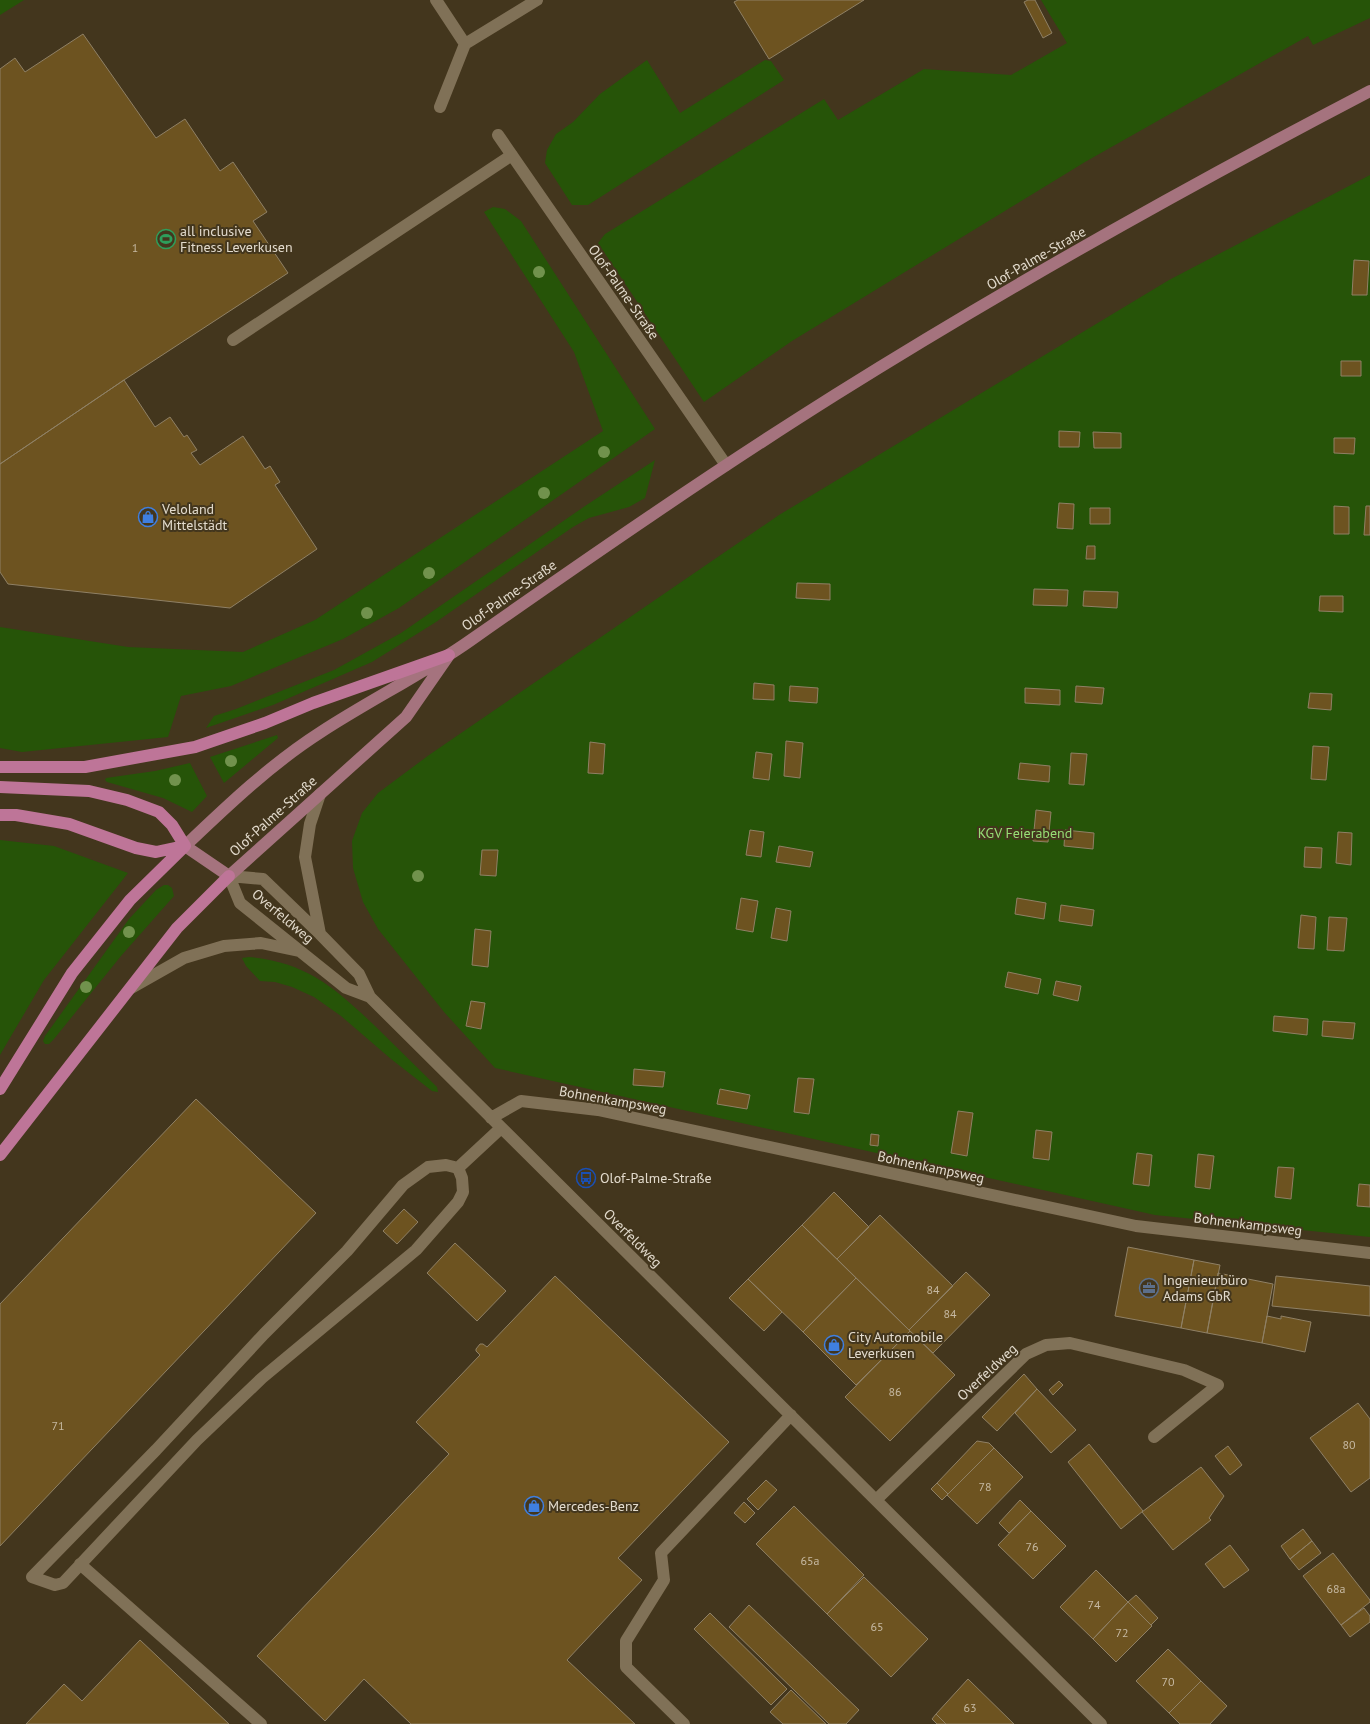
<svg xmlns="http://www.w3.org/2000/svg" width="1370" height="1724" viewBox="0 0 1370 1724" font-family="'PT Sans',sans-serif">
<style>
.green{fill:#265408}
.building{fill:#6d5320;stroke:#8f8065}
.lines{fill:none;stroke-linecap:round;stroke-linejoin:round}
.minor{stroke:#807157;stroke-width:12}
.major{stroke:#a5737e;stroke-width:12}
.highway{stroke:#be7598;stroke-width:12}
.tree{fill:#71924d}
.labels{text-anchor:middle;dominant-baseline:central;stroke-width:4;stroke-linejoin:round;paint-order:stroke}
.number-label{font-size:12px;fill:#c6b9a2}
.poi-label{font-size:14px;fill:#e3dbcd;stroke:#43361d;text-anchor:start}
.street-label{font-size:14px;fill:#e3dbcd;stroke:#43361d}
.park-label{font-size:14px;fill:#96de75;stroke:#43361d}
</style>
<rect width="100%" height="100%" fill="#43361d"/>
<!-- green -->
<path class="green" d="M0,0h24l-24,15z
M1041,0h329v18l-57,27 -5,-9 -223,126 -293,179 -88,61 -106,-159 7,-9 219,-135 14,21 86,-51 87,6 56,-32z
M647,60l33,53 85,-53 6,1 13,19 -196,125h-16l-27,-42 2,-13 9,-16 17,-12 27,-28z
M1370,175v1062l-215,-22 -660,-147 -51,-56 -66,-83 -15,-27 -10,-34 -1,-27 10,-28 16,-20 51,-38 350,-240 390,-235z
M493,207l12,2 16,12 134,208 -256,179 -56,31 -112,47 -50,10 -13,41 -146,15 -22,-4v-121l128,20 115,5 72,-32 288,-189 -29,-79 -90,-140z
M655,460l-10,38 -16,9 -40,11 -16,9 -137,95 -64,40 -99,43 -67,23 8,-12 22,-7 98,-39 67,-37 184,-127z
M277,735l1,3 -54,45 -14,-26z
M190,763l17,33 -15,16 -29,-14 -56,-16 -2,-2 1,-2 49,-7z
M0,840l54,6 74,27 -84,107 -44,75z
M164,885h4l4,3 2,8 -53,60 -67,83 -5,5h-4l-2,-3 2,-5 84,-117 27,-29z
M249,957c57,5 86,31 125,68 21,21 42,41 63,62l1,5 -6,-1 -41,-32 -50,-43 -27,-19 -22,-10 -17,-5 -15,-1 -14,-15 -4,-8z"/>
<!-- building -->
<path class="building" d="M738,0h126l-95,59 -35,-57z
M1028,0h7l17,33 -9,5 -19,-36z
M83,34l73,104 29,-19 35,52 13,-9 34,50 -14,9 35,52 -164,107 -124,84v-395l15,-11 10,14z
M1354,260l15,1 -2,34h-15z
M1341,361h20v15h-20z
M124,380l31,47 15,-10 14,20 3,-2 10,15 -6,3 9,12 43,-29 22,33 5,-3 10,16 -5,3 42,64 -87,59 -222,-24 -8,-12v-108z
M1059,431l21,1 -1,15h-20z
M1093,432l28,1v15h-27z
M1334,438h21l-1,16 -20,-1z
M1059,503l15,1 -1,25 -16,-1z
M1334,506l15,1v27h-15z
M1366,506h4v29h-6z
M1090,508h20v16h-20z
M1087,546h8v13h-9z
M797,583l33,1v16l-34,-2z
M1034,589l34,1 -1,16 -34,-1z
M1084,591l34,1 -1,16 -34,-2z
M1320,596h23v16l-24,-1z
M754,683l20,2v15l-21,-1z
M790,686l28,2 -1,15 -28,-2z
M1076,686l28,2 -2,16 -27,-2z
M1025,688l35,2v15l-35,-2z
M1310,693l22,1 -1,16 -23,-2z
M786,741l17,2 -3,35 -16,-2z
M590,742l15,2 -2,30 -15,-1z
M1313,746l16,1 -3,33 -15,-1z
M756,752l16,2 -3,26 -16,-2z
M1071,753l16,1 -3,31 -15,-1z
M1020,763l30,3 -1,16 -31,-3z
M1036,810l15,2 -3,30 -15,-1z
M750,830l14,2 -3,25 -15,-2z
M1065,830l29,3 -1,16 -29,-3z
M1338,832l14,1 -1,32 -15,-2z
M779,846l34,6 -3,15 -34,-5z
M1305,847l17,1 -1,20 -17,-1z
M482,850h16l-2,26 -16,-1z
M741,898l17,3 -5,31 -17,-3z
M1017,898l29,5 -2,16 -29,-5z
M1061,905l33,5 -2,16 -33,-5z
M776,908l15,3 -4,30 -16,-3z
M1301,915l15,2 -2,32 -16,-1z
M1329,917l18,1 -3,33 -17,-1z
M475,929l16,2 -3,36 -16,-2z
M1008,972l33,7 -3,15 -33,-7z
M1056,981l25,5 -3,15 -25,-6z
M471,1001l14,2 -4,26 -15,-3z
M1274,1016l34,3 -1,16 -34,-4z
M1323,1021l32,2 -2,16 -31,-3z
M634,1069l31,3 -2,15 -30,-2z
M798,1078l16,1 -5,35 -15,-2z
M720,1089l30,6 -3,14 -30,-5z
M196,1099l120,114 -316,333v-242z
M958,1111l15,2 -6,43 -16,-3z
M1036,1130l16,2 -3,28 -16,-2z
M871,1134l8,1 -1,11 -8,-1z
M1137,1153l15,2 -3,31 -16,-2z
M1198,1154l16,2 -4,33 -15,-2z
M1278,1167l16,1 -3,31 -16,-2z
M1359,1184l11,1v22l-13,-1z
M834,1192l35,35 -32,32 -35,-34z
M404,1209l14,13 -21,22 -14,-13z
M880,1215l73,71 -44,44 -72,-71z
M802,1225l54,53 -53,54 -55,-53z
M455,1243l51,48 -29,30 -50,-48z
M1128,1247l66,13 -13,68 -66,-12z
M1194,1260l26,5 -13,68 -26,-5z
M966,1272l24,23 -57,58 -24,-23z
M1218,1273l55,11 -11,59 -55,-10z
M555,1276l174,166 -111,116 24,22 -75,80 68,64h-224l-47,-45 -39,42 -68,-65 192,-202 -33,-32 64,-67 -4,-4v-2l4,-5h3l4,3z
M1276,1276l94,10v30l-98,-10z
M856,1278l54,53 -54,54 -53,-53z
M748,1279l34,33 -18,19 -35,-33z
M1267,1316l14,3v-3l30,6 -6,30 -43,-9z
M910,1331l45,44 -65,66 -45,-44z
M1024,1374l13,15 -40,42 -15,-14z
M1059,1381l4,4 -10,10 -4,-5z
M1037,1389l39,41 -25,23 -36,-40z
M1358,1403l12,16v59l-19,14 -41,-54z
M977,1441l12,2 5,5 -47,47 1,-1 -11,-11z
M1089,1444l54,67 -22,18 -53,-67z
M1228,1446l14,19 -12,10 -15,-19z
M994,1448l29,29 -46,47 -30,-29z
M1201,1467l23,29 -15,22 2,2 -38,30 -31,-38z
M766,1480l11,10 -19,20 -11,-11z
M937,1483l11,11 -6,6 -11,-11z
M1020,1500l11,11 -22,22 -10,-10z
M744,1502l11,11 -10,10 -11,-10z
M794,1506l70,69 -37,39 -71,-70z
M1031,1511l35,35 -33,33 -35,-34z
M1303,1529l9,12 -22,18 -9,-13z
M1312,1541l9,12 -22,17 -9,-11z
M1230,1545l19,25 -25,18 -19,-24z
M1333,1553l37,47v2l-29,23 -38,-49z
M1096,1570l32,32 -35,37 -33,-32z
M864,1577l64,62 -37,38 -64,-63z
M1136,1595l22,23 -7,7 -23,-23z
M1128,1602l24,24 -36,36 -23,-23z
M749,1605l110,105 -13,14h-17l-100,-97z
M1364,1608l6,8v6l-20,15 -9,-12z
M710,1613l77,76 -16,16 -77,-76z
M140,1640l89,84h-203l38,-40 18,17z
M1168,1649l33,32 -32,32 -33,-32z
M968,1679l46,45h-68l-10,-10z
M1201,1681l26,25 -17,18h-30l-11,-11z
M791,1690l35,34h-43l-13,-12z
M936,1714l10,10h-9l-5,-5z"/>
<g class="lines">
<!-- minor -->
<path class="minor" d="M436,0l29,44
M440,107l25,-63 72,-44
M498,135l228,330
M233,340l279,-185
M320,794l-10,30 -5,33 15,77
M131,988l53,-30 40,-12 37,-3 38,8
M370,997l-24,-9 -106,-85 -11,-27 34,3 57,55 39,40 11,23 731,727
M491,1118l30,-17 77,9 538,116 234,27
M446,1165l12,3 4,10 1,14 -5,10 -42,48 -154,128 -65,62 -134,143 -8,2 -23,-8 124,-127 108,-116 83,-83 56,-66 25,-18z
M458,1168l43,-40
M876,1500l150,-146 20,-9 24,-2 114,27 34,15 -64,52
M80,1564l181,160
M684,1724l-58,-57v-26l38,-61 -3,-27 130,-138"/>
<!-- major -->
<path class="major" d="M449,655l-43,62 -177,159 -44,-30c43,-41 86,-82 136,-114 49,-32 102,-58 150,-92 120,-84 240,-167 364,-245 174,-109 353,-209 535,-304"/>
<!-- highway -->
<path class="highway" d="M0,767h85l110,-20 70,-24 48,-20 136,-48
M0,787l89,4 38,9 32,12 13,13 13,21
M0,815h16l53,9 67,24 20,4 28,-6
M0,1089l72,-116 58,-73 55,-54
M0,1155l177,-227 52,-52"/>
</g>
<!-- trees -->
<g class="tree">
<circle cx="539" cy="272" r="6"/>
<circle cx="604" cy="452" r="6"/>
<circle cx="544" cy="493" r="6"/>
<circle cx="429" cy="573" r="6"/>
<circle cx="367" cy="613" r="6"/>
<circle cx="231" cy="761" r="6"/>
<circle cx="175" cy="780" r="6"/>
<circle cx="418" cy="876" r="6"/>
<circle cx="129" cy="932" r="6"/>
<circle cx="86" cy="987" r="6"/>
</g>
<!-- icons -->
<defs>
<symbol id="stadium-ring" viewBox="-11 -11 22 22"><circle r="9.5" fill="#43361d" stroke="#2e9e5b" stroke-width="1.5"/><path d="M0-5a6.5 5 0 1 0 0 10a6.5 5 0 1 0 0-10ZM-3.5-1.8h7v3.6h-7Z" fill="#2e9e5b"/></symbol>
<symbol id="shop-ring" viewBox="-11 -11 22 22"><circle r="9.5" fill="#43361d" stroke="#3f7fe0" stroke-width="1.5"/><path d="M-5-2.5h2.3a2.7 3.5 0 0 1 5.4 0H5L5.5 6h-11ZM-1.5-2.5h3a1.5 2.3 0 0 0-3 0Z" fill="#3f7fe0"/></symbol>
<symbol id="bus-ring" viewBox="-11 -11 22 22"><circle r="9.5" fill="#43361d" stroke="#1a4fb4" stroke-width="1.5"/><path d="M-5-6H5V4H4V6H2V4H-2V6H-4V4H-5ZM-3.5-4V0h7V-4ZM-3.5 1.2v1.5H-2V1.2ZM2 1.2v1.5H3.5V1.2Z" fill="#1a4fb4"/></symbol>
<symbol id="office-ring" viewBox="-11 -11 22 22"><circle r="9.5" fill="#43361d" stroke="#5c6f8a" stroke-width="1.5"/><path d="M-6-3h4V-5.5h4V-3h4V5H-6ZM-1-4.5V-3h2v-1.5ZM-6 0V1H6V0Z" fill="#5c6f8a"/></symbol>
</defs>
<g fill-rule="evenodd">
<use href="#stadium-ring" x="155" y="228" width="22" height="22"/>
<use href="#shop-ring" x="137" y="506" width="22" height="22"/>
<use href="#bus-ring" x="575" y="1167" width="22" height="22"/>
<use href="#office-ring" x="1138" y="1277" width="22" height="22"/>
<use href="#shop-ring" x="823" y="1334" width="22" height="22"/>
<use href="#shop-ring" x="523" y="1495" width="22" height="22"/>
</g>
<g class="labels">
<!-- number labels -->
<g class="number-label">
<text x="135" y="247">1</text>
<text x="933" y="1289">84</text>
<text x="950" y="1313">84</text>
<text x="895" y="1391">86</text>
<text x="58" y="1425">71</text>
<text x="1349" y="1444">80</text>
<text x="985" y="1486">78</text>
<text x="1032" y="1546">76</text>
<text x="810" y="1560">65a</text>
<text x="1336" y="1588">68a</text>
<text x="1094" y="1604">74</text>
<text x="877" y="1626">65</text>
<text x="1122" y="1632">72</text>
<text x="1168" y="1681">70</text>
<text x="970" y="1707">63</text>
</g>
<!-- poi labels -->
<g class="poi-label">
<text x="180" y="231">all inclusive<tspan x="180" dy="16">Fitness Leverkusen</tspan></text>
<text x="162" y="509">Veloland<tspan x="162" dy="16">Mittelstädt</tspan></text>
<text x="600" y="1178">Olof-Palme-Straße</text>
<text x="1163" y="1280">Ingenieurbüro<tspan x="1163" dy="16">Adams GbR</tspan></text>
<text x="848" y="1337">City Automobile<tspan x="848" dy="16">Leverkusen</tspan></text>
<text x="548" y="1506">Mercedes-Benz</text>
</g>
<!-- street labels -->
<g class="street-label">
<text transform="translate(1036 258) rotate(-30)">Olof-Palme-Straße</text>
<text transform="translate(624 292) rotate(55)">Olof-Palme-Straße</text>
<text transform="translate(509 595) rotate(-35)">Olof-Palme-Straße</text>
<text transform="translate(273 816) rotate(-42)">Olof-Palme-Straße</text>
<text transform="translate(283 916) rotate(40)">Overfeldweg</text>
<text transform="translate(613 1100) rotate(10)">Bohnenkampsweg</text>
<text transform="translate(931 1167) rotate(12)">Bohnenkampsweg</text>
<text transform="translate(1248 1224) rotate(7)">Bohnenkampsweg</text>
<text transform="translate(633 1238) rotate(45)">Overfeldweg</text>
<text transform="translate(987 1372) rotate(-43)">Overfeldweg</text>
</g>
<!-- park labels -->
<g class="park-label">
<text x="1025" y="833">KGV Feierabend</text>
</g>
</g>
</svg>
